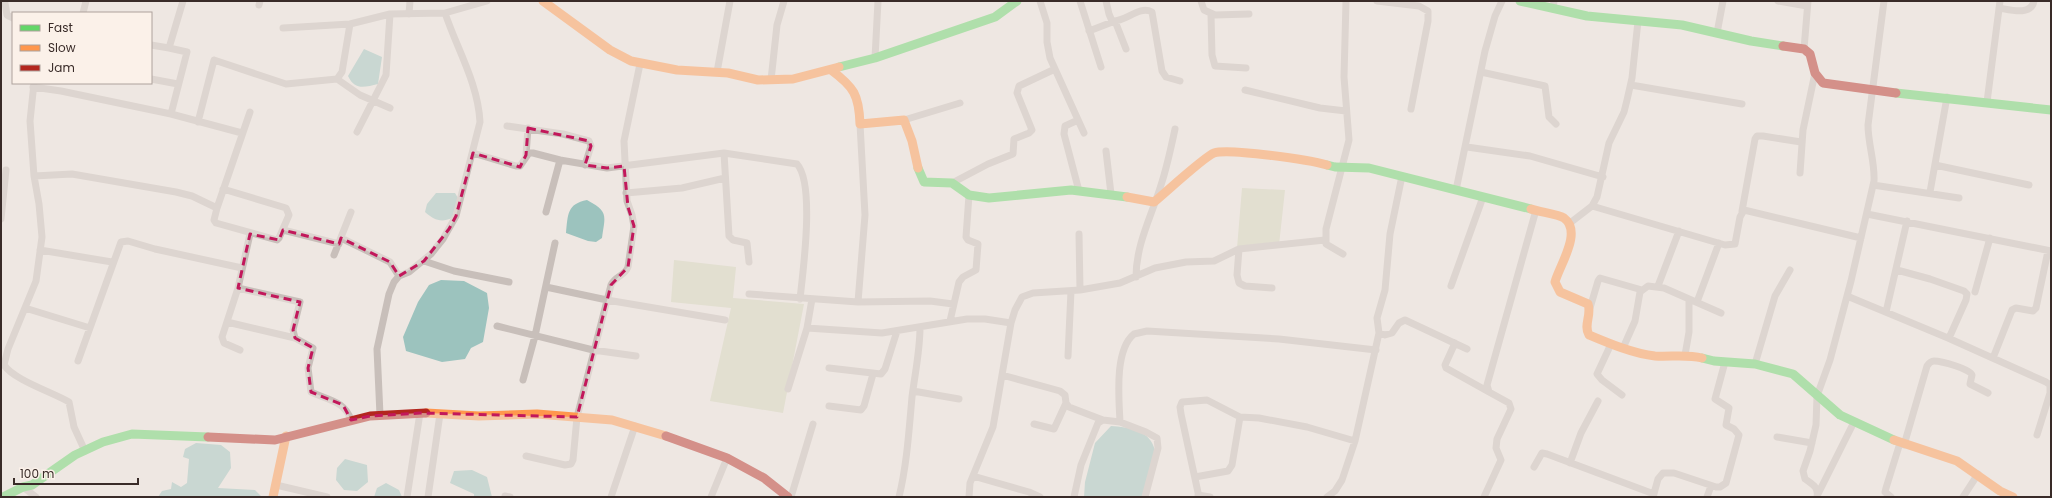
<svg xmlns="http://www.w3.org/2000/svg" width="2052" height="498" viewBox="0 0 2052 498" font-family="Poppins,sans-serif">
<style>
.green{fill:#d2d4bb}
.water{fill:#9cc3be}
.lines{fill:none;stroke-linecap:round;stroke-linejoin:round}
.street{stroke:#c8bfba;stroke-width:7}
.fast{stroke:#63d668;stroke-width:9}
.slow{stroke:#ff974d;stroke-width:9}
.jam{stroke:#b3261e;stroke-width:9}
.marked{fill:none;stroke:#c2185b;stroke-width:3;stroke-dasharray:8 5;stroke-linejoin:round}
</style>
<rect width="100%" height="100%" fill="#eee7e2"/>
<!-- green -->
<path class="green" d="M1242,188l43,2 -6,55 -42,3z
M674,260l62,7 -3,31 71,6 -21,109 -73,-12 21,-93 -60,-6z"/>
<!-- water -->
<path class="water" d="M364,49l18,8 -4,27c-13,3 -23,7 -30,-8z
M436,193h19l3,5 -6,20c-11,5 -18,2 -27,-6l2,-8z
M587,200c22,12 18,15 15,38l-6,4 -8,-1 -22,-8c2,-19 1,-29 21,-33z
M441,280l23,1 23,12 2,15 -6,34 -12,6 -6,11 -23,3 -36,-11 -3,-14 15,-35 11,-17z
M1111,426c18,1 40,4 44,25l-13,46h-58l1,-15 10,-39z
M196,443l25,2 9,7 1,16 -13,20 37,2 7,7h-104l4,-6 9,-2 1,-7 9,5 6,-4 2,-24 -6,-2 2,-8z
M345,459l22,6 1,17 -11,9 -13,-1 -8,-10 1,-12z
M472,470l15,7 5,20h-18v-3l-24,-11 4,-12z
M386,483l13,7 3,7h-28l3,-9z"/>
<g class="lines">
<!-- street -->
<path class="street" d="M1,1l4,2 2,12 6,3
M1040,1l7,22v19l3,16 34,75
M1080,1l21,66
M1106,1l3,13 3,7c14,1 27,-16 40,-9l10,59 4,6 14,4
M1201,1l3,9 11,5 34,-1
M1377,1l42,5 9,5v10l-17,88
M1778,1l29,5
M259,5l1,-4
M1999,8c12,2 32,8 35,-7
M1553,9l1,-8
M83,13l3,-12
M409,14l1,-13
M1211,15l1,40 3,11 31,2
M283,28l67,-4 40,-10 55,-1 42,-12
M1089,31l26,-10 11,28
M1717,33l6,-32
M151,45l18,3 14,-47
M1804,49l4,-48
M875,58l3,-57
M717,72l13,-71
M1481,72l64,14 4,31 7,7
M151,79l27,5
M337,79l23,16 30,13
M771,80l6,-55 7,-24
M34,83l-4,38 4,55 38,-2 104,18 16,4 25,12 -3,12 2,3 61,17 2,-2 10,-23 -3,-7 -63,-19
M1631,85l111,19
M33,87l28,4 110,23 16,-62 -18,-4
M1245,90l75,18 26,3
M1987,102l13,-101
M171,114l71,19
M904,120l56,-17
M1078,120l-13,6 -1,8 15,57
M198,122l16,-62 72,24 51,-5 5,-7 8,-48
M507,126l56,8 26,7 2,5 -6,19
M357,132l29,-57 4,-61
M1467,147l63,9 73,21
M1106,151l5,43
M473,153l43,13h4l9,-13h4l27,7 47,8 117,-15 73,11c18,20 6,107 3,135
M724,153l5,83 4,4 14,3 2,19
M526,155l2,-27
M1935,165l94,20
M1800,173l3,-43 12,-57
M34,176l5,28 3,33 -6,44 -28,68 -4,16c10,15 48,27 65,37l5,25 11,24
M952,183l36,-19 25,-10 1,-15 15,-6 3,-3 -15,-37 2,-7 36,-17
M1873,185l86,13
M1456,190l29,-139 10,-35 7,-15
M1930,192l17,-95
M626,193l56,-5 43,-10
M1592,206l133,39 10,-1 5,-27 4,-7 117,28
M217,208l33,-96
M1742,211l13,-72 2,-3h6l38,6
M546,212l14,-52
M1867,214l184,37
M1,219l5,-49
M1570,223l22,-17 5,-9 12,-54 15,-31 3,-12 5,-22 6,-57
M283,230l56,14
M1079,234l1,56
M341,238l49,24 9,14
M1239,249l-2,26 2,8 6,3 27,2
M40,250l72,12
M1343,254l-17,-10v-15l23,-89 -5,-63 2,-76
M334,255l17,-43
M424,261l30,10 55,11
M1897,270l33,9 34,12 3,3 -1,6 -17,38
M1136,277c0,-33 16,-62 25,-92 6,-18 10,-37 14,-56
M1451,286l32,-89
M1658,286l21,-55
M546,287l61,13 118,20
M238,288l62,14 -7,28 2,8 18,10 -5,20 3,24c17,8 34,9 40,28
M1975,292l15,-54
M749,294l109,8 72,-1 23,3
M1847,296l101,42 98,44 4,3v8l-13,42
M858,302l7,-87 -5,-91
M1697,302l22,-59
M25,308l65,20
M1590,308l8,-27 2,-3 42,12
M1886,312l21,-91
M950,321l9,-39 4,-5 13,-7 2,-26 -10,-4 -2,-3 3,-42
M227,322l68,16
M497,326l96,24 43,6
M807,328l5,-29
M1379,333l6,2 7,-2 7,-10 6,-3 62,29
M1455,343l-10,22 1,3 43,24
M1611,344l-14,30 5,6 20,15
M1623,348l12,-27 5,-29 8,-6 16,2 57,25
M240,350l-16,-7 -2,-6 16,-49 12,-54
M1685,355l4,-23v-33
M1068,356l3,-65
M1993,358l19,-48 4,-2 17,3 3,-3 12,-57
M78,361l43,-119 7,-1 27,8 87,19
M1755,364l20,-68 15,-26
M829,368l52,6 4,-5 12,-38
M1002,375l58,16 5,4 1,8 3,4 34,13
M523,380l12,-44 20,-93
M788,389l19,-61 75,5 85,-14h18l26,4
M913,391l46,8
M829,406l32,4 3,-4 9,-32
M380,415l-3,-66 12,-55 5,-12 5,-6 10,-4 22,-18 12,-15 13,-23 24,-94c-2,-39 -23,-73 -35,-109
M1034,424l20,5 12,-26
M1777,437l35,6
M1904,445l23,-79c2,-3 4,-5 7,-5 7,0 37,8 38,14l-2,9 18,9
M526,456l39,9 6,-1 2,-4 4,-43 34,-132c4,-9 14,-9 17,-18l6,-41 -2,-11 -5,-14 -3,-60 16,-77
M1570,463l11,-30 17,-32
M1534,467l8,-14 5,1 107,40
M973,476l56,16 11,5
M1195,477l33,-6 4,-6 8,-48
M276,485l51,12
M23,487l13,10
M1818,494l36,-72
M1198,495l12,2
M505,496l5,1
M407,497l13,-84
M428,497l12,-83
M611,497l24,-71
M711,497l16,-39
M791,497l22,-73
M899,497c8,-33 10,-67 13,-100 3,-24 8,-46 8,-70
M969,497l1,-14 23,-56 18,-104 4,-13 7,-13 11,-4 47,-3 40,-7 35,-15 31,-6 28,-1 25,-12 86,-9
M1074,497l7,-32 17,-42 5,-3 17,2
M1145,497l13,-49 -1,-10 -11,-6 -26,-10c-1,-23 -6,-72 14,-88l13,-3 132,8 97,11
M1199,497l-18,-83 -1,-7 2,-5 25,-2 33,17 19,1 48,9 48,14
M1327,497l8,-6 7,-11 13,-39 24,-108 -2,-15 8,-28 5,-56 12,-58
M1484,497l17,-37 -5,-12 1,-9 14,-30 -2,-6 -20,-11 -2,-7 49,-175
M1653,497l5,-18 5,-6h11l42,14h4l6,-4 13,-48 -5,-6 -8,-4 3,-17 -14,-9 10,-37
M1707,497l4,-11
M1817,497c2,-10 -5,-13 -12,-18l-2,-8 7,-20 6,-26 1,-29 13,-36 21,-79 23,-100c1,-19 -6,-37 -6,-56l16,-124
M1891,497l-6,-5 1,-4 14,-45
M1963,497l15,-23"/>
<!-- fast -->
<path class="fast" d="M1520,1l67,15 95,9 69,16 32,5
M839,67l36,-9 120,-41 22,-16
M1896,93l155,17
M1327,165l8,2 34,1 162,41
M918,168l6,14 28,1 17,12 20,3 82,-8 56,7
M1702,358l12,3 41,3 38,10 47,41 54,25
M3,497l20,-10 9,-2 43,-30 28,-13 29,-8 76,3"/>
<!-- slow -->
<path class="slow" d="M543,1l67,49 21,11 46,9 51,3 30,7 35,-1 46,-12
M831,70c23,17 28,25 29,54l44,-4 8,21 6,27
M1127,197l27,5c10,-8 51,-46 60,-49 15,-5 96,7 113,12
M1531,209c8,3 27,5 33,9 19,14 -5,48 -9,64l5,10 28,12c4,11 -5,21 1,31 19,8 45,19 66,21 16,1 31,-2 47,2
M426,413l53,3 58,-2 75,6 54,16
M1894,440l63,21 43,30 13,6
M273,497l13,-61"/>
<!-- jam -->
<path class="jam" d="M1783,46l21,3 6,5 5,19 8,10 73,10
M666,436l61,22 37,20 24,19
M208,437l67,3 95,-24 56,-3"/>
</g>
<!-- marked area -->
<path d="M0 0H2052V498H0ZM528,128l61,13 2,5 -6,19 22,3 17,-2 4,41 6,19 -6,41 -17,18 -34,132 -157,-4 -50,3 -19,4 -8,-15 -32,-13 -3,-24 5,-20 -18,-10 -2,-8 7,-28 -62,-14 12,-54 29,6 4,-10 56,14 2,-6 49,24 9,14 25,-15 25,-32 7,-13 17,-63 47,14 6,-12z" fill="#eee7e2" fill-opacity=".55" fill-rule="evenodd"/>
<path class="marked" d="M528,128l61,13 2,5 -6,19 22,3 17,-2 4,41 6,19 -6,41 -17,18 -34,132 -157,-4 -50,3 -19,4 -8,-15 -32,-13 -3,-24 5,-20 -18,-10 -2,-8 7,-28 -62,-14 12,-54 29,6 4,-10 56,14 2,-6 49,24 9,14 25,-15 25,-32 7,-13 17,-63 47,14 6,-12z"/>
<!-- border -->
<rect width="2052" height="498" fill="none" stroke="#392b28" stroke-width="4"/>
<!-- legend -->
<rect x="12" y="12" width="140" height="72" fill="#fbf1e9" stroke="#ada29c"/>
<rect x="20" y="25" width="20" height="6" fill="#63d668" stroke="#ada29c"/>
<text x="48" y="32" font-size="12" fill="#392b28">Fast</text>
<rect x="20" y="45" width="20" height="6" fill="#ff974d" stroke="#ada29c"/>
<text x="48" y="52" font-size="12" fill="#392b28">Slow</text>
<rect x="20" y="65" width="20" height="6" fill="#b3261e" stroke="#ada29c"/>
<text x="48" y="72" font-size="12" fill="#392b28">Jam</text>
<!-- scale -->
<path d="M14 478v6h124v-6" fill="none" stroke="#392b28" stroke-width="2"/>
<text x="20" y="478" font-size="12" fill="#392b28" stroke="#fbf1e9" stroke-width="3" paint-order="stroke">100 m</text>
</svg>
